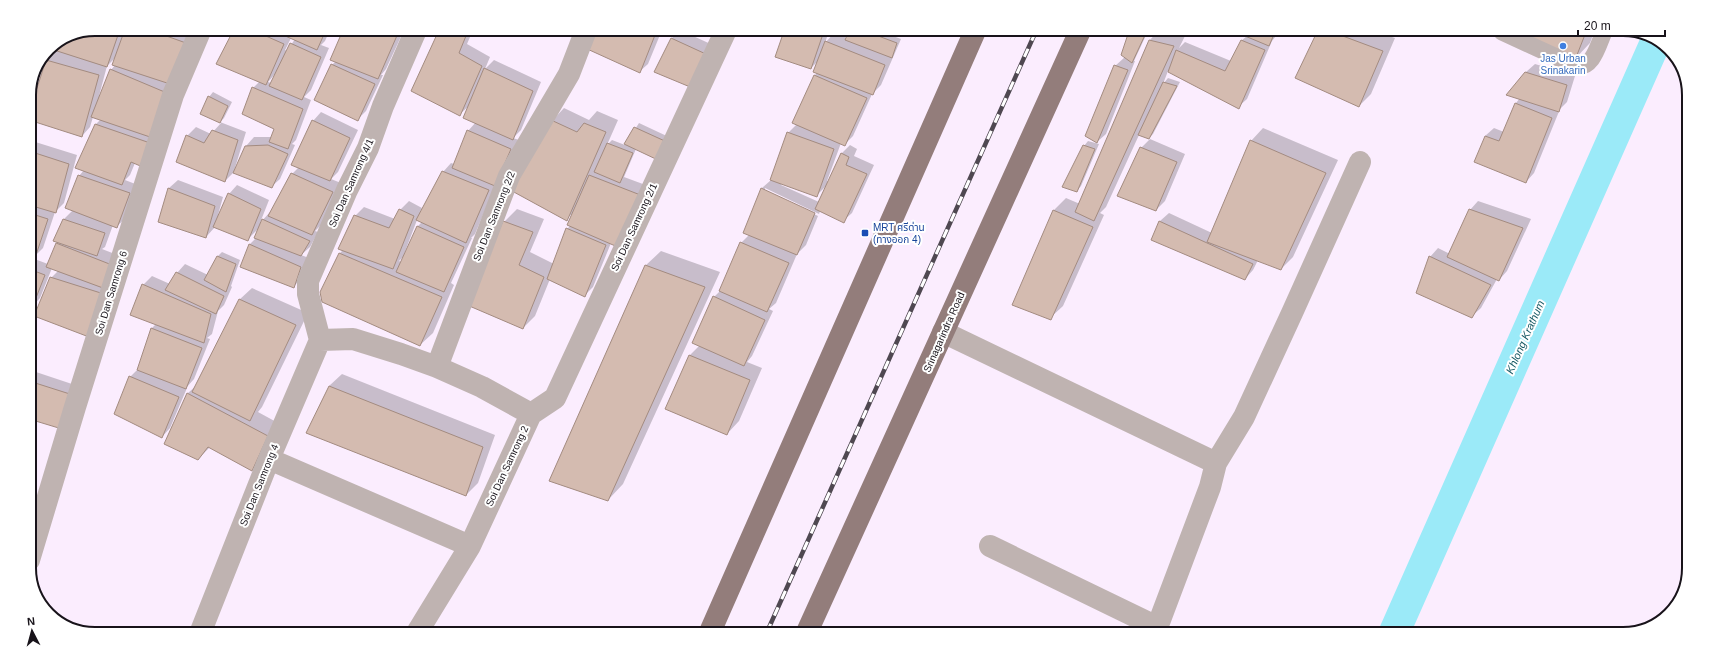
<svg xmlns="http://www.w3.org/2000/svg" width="1718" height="663" viewBox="0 0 1718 663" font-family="Helvetica,'Noto Sans Thai',sans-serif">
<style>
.shadow{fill:#0003;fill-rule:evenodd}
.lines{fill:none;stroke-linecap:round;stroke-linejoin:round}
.canal{stroke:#9beaf8;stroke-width:31}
.building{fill:#d4bbb0;stroke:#a38b80}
.lane{stroke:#bfb3b1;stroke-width:17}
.street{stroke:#bfb3b1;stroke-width:22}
.primary{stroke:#937d7b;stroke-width:22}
.rail-casing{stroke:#4f4851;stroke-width:4.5}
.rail{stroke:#fff;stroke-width:3;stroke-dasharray:9;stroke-linecap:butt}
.shop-dot{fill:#3f7fe0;stroke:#fff;stroke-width:1.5}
.transit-dot{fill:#1a4fb4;stroke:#fff;stroke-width:1.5}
.labels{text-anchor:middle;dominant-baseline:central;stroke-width:4;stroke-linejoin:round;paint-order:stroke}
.shop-label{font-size:10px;fill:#366cbe;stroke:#fff}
.street-label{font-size:10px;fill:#18131a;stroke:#fff}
.transit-label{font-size:10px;fill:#164399;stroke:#fff;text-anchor:start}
.water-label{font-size:11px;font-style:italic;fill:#185a65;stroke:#fff}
.rim{fill:none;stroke:#18131a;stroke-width:2}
</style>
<rect width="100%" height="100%" fill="#fbedfe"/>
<!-- shadow -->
<path class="shadow" d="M95,29h100l-3,3 -7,-2v1l9,4 -32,93 -27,35 -5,12 -5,5 13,5 -12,33 -9,8 -4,-1 -8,22 -3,2 18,7 -23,72 -46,-50 8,-8 -7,-2 -12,30 -8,9 -3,-1v-49l19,7 10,-22 -3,-2 9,-21 9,-9 6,-34 5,-6 12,-46 5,-5 -8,-2 -3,10 -8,9 -53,-19 17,-57 10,-10 1,-5zM117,56l-2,9 -4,5 -11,26h-1l8,-30z
M235,29h43l7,4 2,-4 43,1 -5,11 -4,4 8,3 -18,42 -7,7 7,3 -15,40 -4,4 3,1 -15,34 -9,8 -37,-15 -9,9 -38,-45 9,-9 15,7 10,-11 -20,-9 8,-17 4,-5 19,10 -8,16 -4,4 26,10 -12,39h1l11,-25 8,-9h18l3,-9 -22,-40 7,-7zM291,38l4,1 -8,12 -2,-1zM275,74l-4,9 -3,-1z
M344,30h60l-18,39 -5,6h2l-17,36 -8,8 -26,-54 4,-4 -5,-2z
M440,30h33l-6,14 23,13 -5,12 9,-9 47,22 -20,48 -8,8 6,2 -23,44 -21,50 -4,4h1l-21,45 3,2 -21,48 -13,12 -80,-92 3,-3 12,-34 9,-9 31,12 5,-9 9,-9 13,7 -2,4 1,1 22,-41 8,-9 3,1 14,-33 8,-9 -6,-17 -10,9 -47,-23zM417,220l5,2 -4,4 -17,36 -2,-1 4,-4z
M595,30h67l-14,34 -9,8z
M680,30l35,16 -12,33 -47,-7 16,-34z
M785,31h44l-4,12 9,-10 13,5 3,-7h30l21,8 -20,46 -9,9 -19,42 -9,9 -3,-2 -14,38 2,1 12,-28 9,-9 7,4 -3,7 20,9 -22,48 -9,8 -23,-10 -1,3 -54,-26v2l53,26 -12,29 -9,9 -21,49 -7,6 4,2 -21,45 -5,6 15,6 -23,53 -12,13 -60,-26 23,-53 10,-10 14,-48 6,-6 21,-48 8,-8 -5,-2 18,-45 9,-8 17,-47 9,-9 -3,-1 21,-48 3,-3 1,-12 -8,8 -35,-12zM782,183l34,13 10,-10 -7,16 -38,-17z
M1130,31h18l-14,30h1l-29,73 -9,8 18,-76 10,-9z
M1158,31l19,1 9,2 -7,14 6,-6 46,19 10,-20 6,-5 1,-4h31l-7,9 -25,58 -9,8 -70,-36 -5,13 5,-6 12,4 -27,52 -4,4 -10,-3 -33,72 -6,6 4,2 -41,91 -13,12 -37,-14 41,-94 12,-12 14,6 70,-164z
M1318,32h59l18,6 -24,56 -12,12 -62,-29z
M1518,32h76l-4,11 -15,16z
M1535,64l40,12 -8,26 -7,7 -26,64 -8,9 -41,-46 9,-8 10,4 12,-29 4,-5 6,-26z
M564,108l25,12 8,-9 21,9 -11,25 5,-5 13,5 14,-22 32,15 -35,11 -12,28 27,10 -40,56 -18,44 -8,8 -35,-16 -15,37 -12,12 -19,-106 13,-13 27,10 -14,33 24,12 13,-35 3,-3 4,-14 -8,7 -14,-98z
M321,112l37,18 -20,42 -7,7 10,4 -20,42 -6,6 3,1 -8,15 -9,8 8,3 -7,20 -9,9 -44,-42 7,-7 3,-10 -11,11 -33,-12 -9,10 -47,-16 10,-33 9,-8 45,17 -5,18 1,1 10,-22 8,-9 32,15 -9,23 11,-12 21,-37 7,-7 14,-46z
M1263,128l75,32 -45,97 -12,12 -23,-9 -5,10 -8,9 -93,-40 8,-18 9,-8 43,20 39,-92z
M1150,139l35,15 -20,47 -9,9 -15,-62z
M29,140l48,15 -13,48 -9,9 -12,36 -8,8 -6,-1z
M1088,141l11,3 -18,42 -4,5 7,-45z
M1478,201l53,18 -24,52 -8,9 -2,-1 -16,29 -9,8 -42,-59 8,-9 12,6 20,-44z
M661,251l59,21 -97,212 -15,16 37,-234z
M222,252l18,8 -9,26 1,1 -8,18 -6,6 -6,23 -5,4 3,1 -16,40 -8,9h1l-17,40 -8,9 -32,-60 9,-9 13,-40 4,-4 -13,-39 9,-9 18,8 7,-11 8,-9 23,11 10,-19z
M252,288l56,25 -46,94 -4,5 22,12 -16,34 -12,12 -42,-23 -12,12 -32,-15 22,-51 10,-9 41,-84z
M29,318l7,2 -7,29z
M30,370l51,17 -52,31v-47z
M342,374l153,61 -17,48 -12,12 -137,-109z"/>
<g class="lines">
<!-- canal -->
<path class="canal" d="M1394,633l262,-592"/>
</g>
<!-- building -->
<path class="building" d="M95,29l23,6 -11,32 -53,-17 2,-5z
M125,29h22l39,14 -16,41 -58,-19z
M234,29h16l34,15 -18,41 -50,-21z
M286,29l40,1 -9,20 -34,-15z
M343,30l56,1 -21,48 -48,-19z
M439,30l29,1 -9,22 23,13 -22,50 -49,-25z
M594,30h63l-17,43 -55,-25z
M784,31h40l-13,38 -36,-12z
M849,31h16l32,12 -5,15 -47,-18z
M1129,31l16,4 -13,28 -11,-8z
M1155,31h11l-1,4z
M1246,32h29l-6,14 -24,-10z
M1317,32h15l51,19 -24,56 -64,-29z
M1516,32h70l-11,28z
M671,38l37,17 -13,34 -41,-17z
M1149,40l25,6 -80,175 -19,-9z
M1241,40l24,10 -26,59 -71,-37 8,-22 49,21z
M825,41l60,24 -12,30 -60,-23z
M290,43l31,14 -19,43 -33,-14z
M46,60l53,15 -17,62 -53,-17v-7z
M331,64l44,20 -17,37 -44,-21z
M1114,65l14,5 -31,73 -12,-7z
M484,68l49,23 -20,49 -50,-22z
M110,69l57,24 -14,45 -62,-21z
M1525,72l42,13 -8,27 -53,-17z
M814,75l53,23 -22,48 -53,-23z
M1163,82l14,4 -28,53 -11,-4z
M252,87l51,22 -15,40 -19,-7 5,-13 -32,-15z
M208,96l20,10 -8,17 -20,-9z
M1515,103l37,15 -26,65 -52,-21 11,-26 14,5z
M312,120l38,18 -20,43 -39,-16z
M551,120l26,12 7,-9 22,9 -39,89 -55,-30z
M95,124l58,20 -8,24 -14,-6 -9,23 -47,-17z
M634,127l33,15 -7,19 -36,-17z
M212,130l26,10 -13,42 -49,-20 10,-27 18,8z
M467,130l44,19 -16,37 -43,-18z
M787,132l47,17 -17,48 -47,-17z
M1250,140l76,33 -45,97 -74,-28z
M607,143l26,10 -13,30 -26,-11z
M268,145l20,9 -16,34 -39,-15 12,-27z
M1083,145l12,4 -18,43 -15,-5z
M1140,147l37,15 -21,49 -39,-15z
M29,151l40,13 -13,49 -27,-8z
M841,153l8,4 -3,8 21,9 -23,49 -29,-14z
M442,171l47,19 -23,53 -50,-23z
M291,173l42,19 -21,43 -44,-19z
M78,175l52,18 -13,35 -52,-20z
M589,175l54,21 -23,52 -53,-23z
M168,188l47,18 -9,32 -48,-16z
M761,188l54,25 -18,42 -54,-22z
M228,193l33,16 -13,32 -35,-14z
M399,209l15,7 -21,53 -55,-20 16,-34 35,13z
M1469,209l54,19 -24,53 -52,-24z
M1053,210l40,17 -42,93 -39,-15z
M29,213l19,6 -13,39 -6,-2z
M63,219l42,14 -8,23 -44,-15z
M262,219l48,22 -9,15 -47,-18z
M503,221l30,11 -14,33 25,12 -21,52 -56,-24z
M1159,221l94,43 -8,16 -94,-40z
M417,226l47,21 -20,45 -48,-20z
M566,228l40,17 -21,52 -38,-18z
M740,242l49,21 -22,49 -48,-21z
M56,243l56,22 -9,23 -57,-21z
M249,244l52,23 -7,21 -54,-21z
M339,253l103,44 -22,49 -98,-44 -2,-10z
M217,256l19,8 -10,28 -22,-12z
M1429,256l62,29 -19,33 -56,-25z
M645,265l60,22 -97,214 -59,-20z
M29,269l16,6 -13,33 -3,-1z
M176,272l48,24 -8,18 -51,-24z
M50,277l54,17 -15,43 -55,-21z
M142,284l69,30 -7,29 -74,-28z
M713,296l52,24 -21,46 -52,-23z
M239,299l57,26 -46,96 -58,-29z
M151,328l51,20 -16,41 -49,-19z
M689,355l61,25 -23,55 -62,-26z
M129,376l50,21 -17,41 -48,-24z
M29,381l44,14 -11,34 -33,-10z
M329,386l154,61 -17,49 -160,-63z
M187,393l81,43 -16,35 -44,-24 -10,13 -34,-16z"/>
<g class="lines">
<!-- lane -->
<path class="lane" d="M1502,32l74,34c17,3 22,-21 28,-34"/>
<!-- street -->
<path class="street" d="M943,332l273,131 28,-46 48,-104 68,-151
M320,340l33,-1 48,15 36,13 45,20 49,27 -61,132 -52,85
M320,340l-12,-46v-13l39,-91 21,-42 15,-42 33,-76
M437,367l72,-191 60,-102 17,-44
M531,414l24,-16 171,-368
M269,459l201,87
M990,546l167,81
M29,560l46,-153 98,-312 28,-66
M201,631l68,-172 51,-119
M1155,633l55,-146 6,-24"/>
<!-- primary -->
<path class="primary" d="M710,632l265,-601
M807,632l273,-601"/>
<defs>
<path id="rail" d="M767,632l269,-601"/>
</defs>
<!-- rail casing -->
<use href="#rail" class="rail-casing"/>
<!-- rail -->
<use href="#rail" class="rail"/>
</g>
<!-- markers -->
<circle class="shop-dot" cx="1563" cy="46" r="4"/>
<rect class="transit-dot" x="861" y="229" width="8" height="8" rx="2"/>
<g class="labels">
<!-- shop labels -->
<g class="shop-label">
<text x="1563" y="58">Jas Urban<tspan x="1563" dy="12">Srinakarin</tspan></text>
</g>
<!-- street labels -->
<g class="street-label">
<text transform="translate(351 183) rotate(-66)">Soi Dan Samrong 4/1</text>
<text transform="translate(494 216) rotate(-68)">Soi Dan Samrong 2/2</text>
<text transform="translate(634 227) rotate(-65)">Soi Dan Samrong 2/1</text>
<text transform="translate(111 293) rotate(-73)">Soi Dan Samrong 6</text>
<text transform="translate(944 332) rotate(-66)">Srinagarindra Road</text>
<text transform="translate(507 466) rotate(-65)">Soi Dan Samrong 2</text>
<text transform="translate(259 485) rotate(-68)">Soi Dan Samrong 4</text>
</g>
<!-- transit labels -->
<g class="transit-label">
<text x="873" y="227">MRT ศรีด่าน<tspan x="873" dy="12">(ทางออก 4)</tspan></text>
</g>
<!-- water labels -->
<g class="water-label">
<text transform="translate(1525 337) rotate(-66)">Khlong Krathum</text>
</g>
</g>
<!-- crop -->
<path d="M0 0H1718V663H0ZM95 36H1623A59 59 0 0 1 1682 95V568A59 59 0 0 1 1623 627H95A59 59 0 0 1 36 568V95A59 59 0 0 1 95 36Z" fill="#fff" fill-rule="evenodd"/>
<path class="rim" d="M95 36H1623A59 59 0 0 1 1682 95V568A59 59 0 0 1 1623 627H95A59 59 0 0 1 36 568V95A59 59 0 0 1 95 36Z"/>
<!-- north arrow -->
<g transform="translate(32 631) rotate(354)" stroke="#ffffff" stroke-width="3" paint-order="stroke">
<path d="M0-3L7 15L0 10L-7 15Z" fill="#18131a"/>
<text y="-6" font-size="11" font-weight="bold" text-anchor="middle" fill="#18131a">N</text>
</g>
<!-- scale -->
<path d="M1578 30v6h87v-6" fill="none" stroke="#18131a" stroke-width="2"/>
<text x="1584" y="30" font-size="12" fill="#18131a" stroke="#ffffff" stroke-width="3" paint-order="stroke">20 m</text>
</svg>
